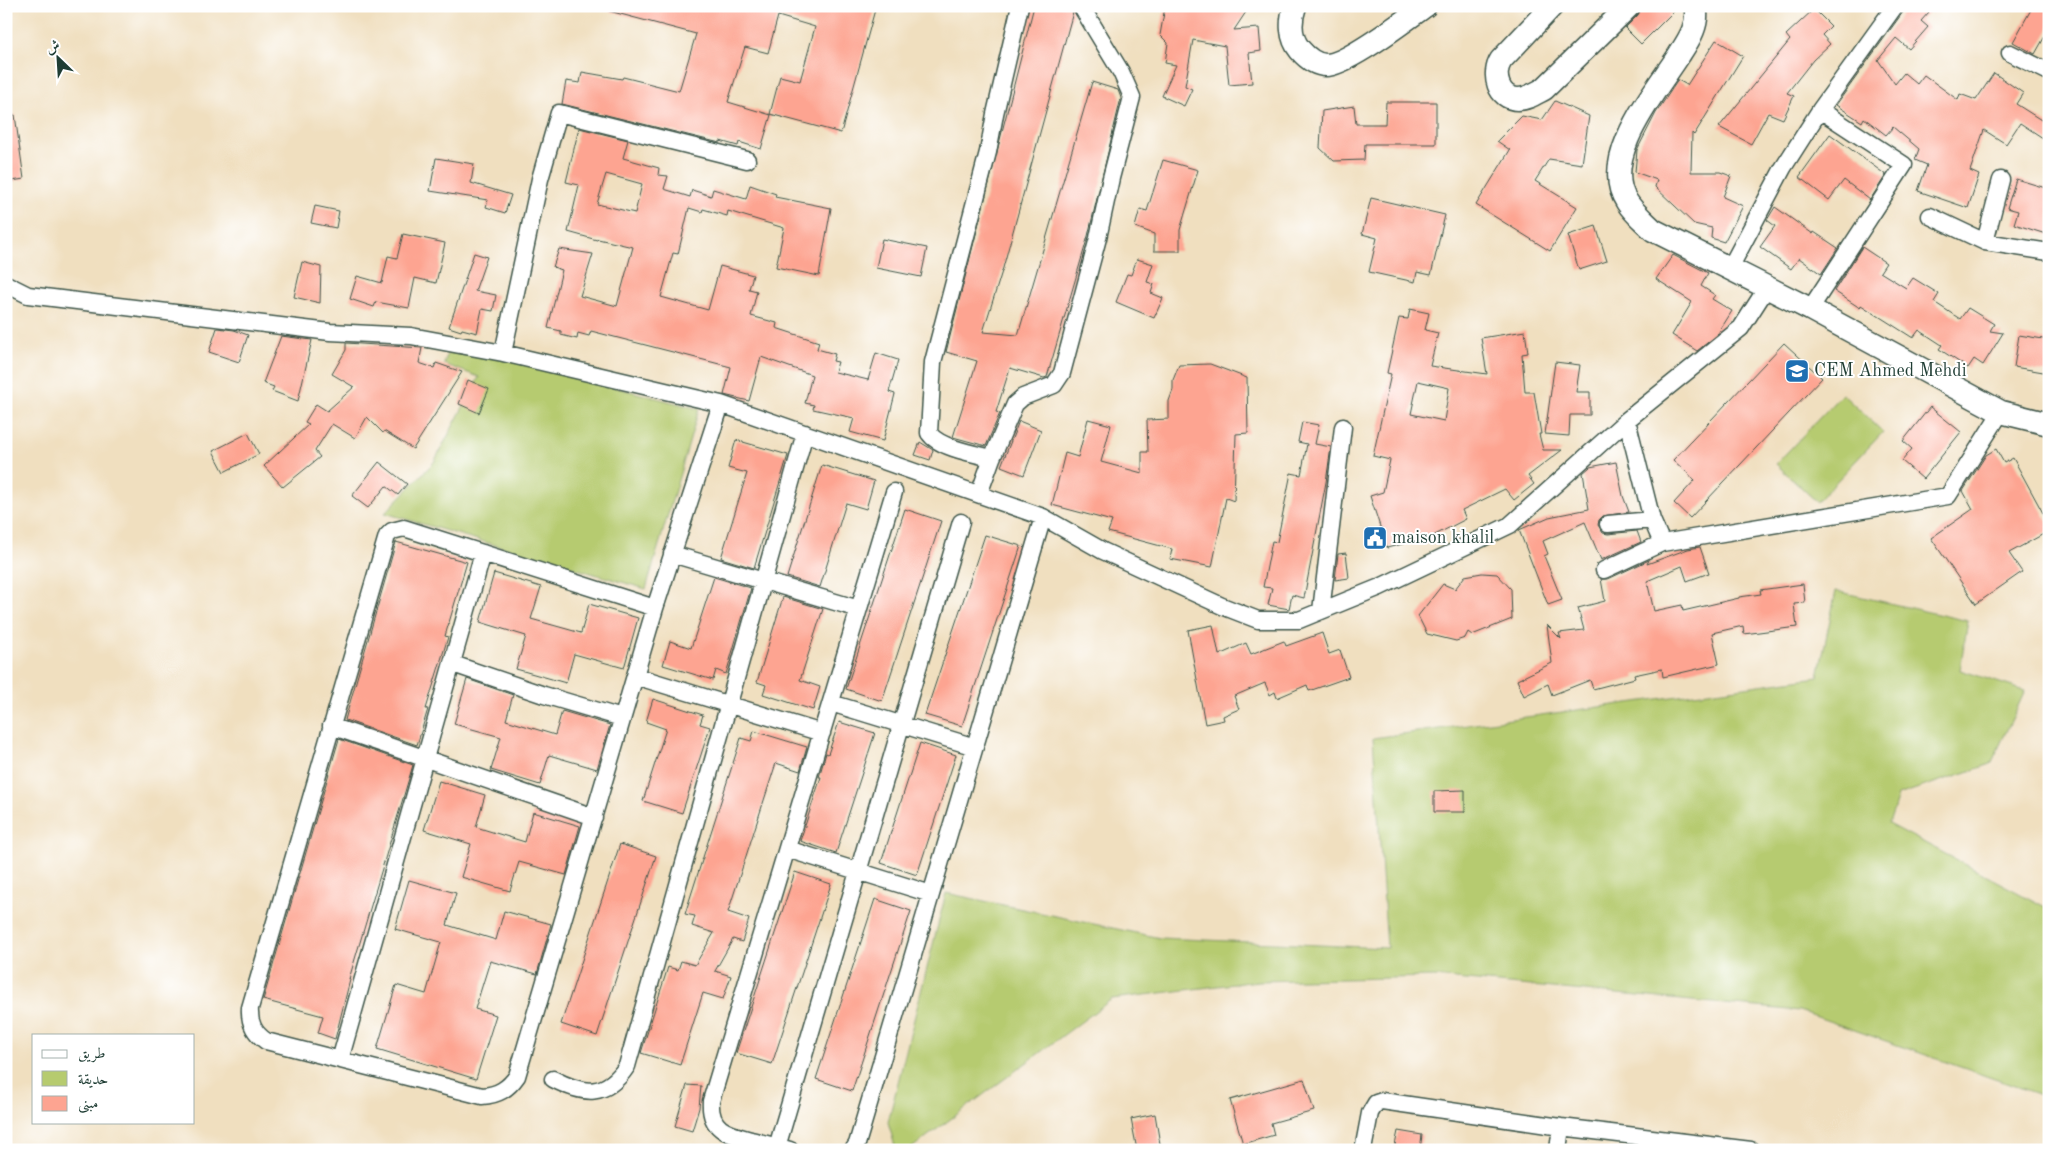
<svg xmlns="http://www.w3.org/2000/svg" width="2055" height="1156" viewBox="0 0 2055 1156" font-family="'Old Standard TT',Amiri,serif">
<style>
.green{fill:#b6cb6f;stroke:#6a8452}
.building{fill:#fda491;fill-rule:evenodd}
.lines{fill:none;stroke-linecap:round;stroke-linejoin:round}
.minor-casing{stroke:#3e5549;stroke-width:19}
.secondary-casing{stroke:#3e5549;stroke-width:25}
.minor{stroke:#fff;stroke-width:16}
.secondary{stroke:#fff;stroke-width:22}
.labels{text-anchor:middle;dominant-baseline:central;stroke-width:4;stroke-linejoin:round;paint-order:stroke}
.poi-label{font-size:18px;fill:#1f3d34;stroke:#fff;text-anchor:start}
</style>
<rect width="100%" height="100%" fill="#fff"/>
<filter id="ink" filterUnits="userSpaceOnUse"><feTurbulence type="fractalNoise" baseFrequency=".02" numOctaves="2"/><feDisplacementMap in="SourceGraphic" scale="10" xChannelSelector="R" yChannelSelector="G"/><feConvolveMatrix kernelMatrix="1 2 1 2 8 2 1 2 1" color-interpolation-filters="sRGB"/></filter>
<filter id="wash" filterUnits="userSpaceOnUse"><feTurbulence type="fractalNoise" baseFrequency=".0096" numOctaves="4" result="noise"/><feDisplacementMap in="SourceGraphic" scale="20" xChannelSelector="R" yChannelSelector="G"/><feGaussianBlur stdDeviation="1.12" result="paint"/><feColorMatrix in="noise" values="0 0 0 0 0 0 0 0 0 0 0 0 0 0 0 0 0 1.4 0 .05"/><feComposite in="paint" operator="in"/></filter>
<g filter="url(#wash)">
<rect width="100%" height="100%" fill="#f0dfbf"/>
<!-- green -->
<path class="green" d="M449,349l53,9 197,51 -53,180 -261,-76 49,-51 45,-85 -35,-13z
M1842,394l41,38 -66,70 -41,-38z
M1836,591l132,30 -8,49 65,21 -34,73 -93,31 -9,29 160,85v189l-249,-87 -366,-34 -176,4 -146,18 -203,151h-13l-8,-28 58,-229 214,45 227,10 -14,-210 445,-61z"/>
<g id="blocks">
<!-- building -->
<path class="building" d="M609,6h118l16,4 1,-4h132l-35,127 -71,-19 10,-38 20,5 15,-54 -37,-11 -10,37 -23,-6 -17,55 43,13 -10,34 -22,-7 -1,4 -18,-5v2l-158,-39 4,-23 14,2 2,-11 40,7 1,-2 56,14 17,-57 -87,-23z
M1034,6h37l2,6 -70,256 -20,64 35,3 74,-253 26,8 3,8 -33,138 -41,141 -3,1 -34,-10 -14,44 4,1 -14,33 -33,-9 24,-76 -31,-9z
M1205,6h45l-16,24 25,-2 2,23 -12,2 3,30 -23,2 -4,-39 -32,-6 -8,46 7,3 -8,17 -22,-10 14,-31 -11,-2 3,-20 -8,-8 5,-28 39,2z
M1679,6l-38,38 -16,-16 13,-13 4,-9z
M1905,6h17l7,6 -8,9 7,6 -19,22 -13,-11 -18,22 17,24 9,-11 13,11 7,-9 34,25 2,-6 16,6 18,-27 29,20 -7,11 33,21v17l-29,-19 -14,21 -22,-14 -14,41 9,4 -11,33 -50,-17 9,-26 -12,-5 4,-11 -26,-22 -7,8 -22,-17 -2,4 -26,-17 67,-93z
M2033,6h16v23l-14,25 -22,-12z
M1814,9l17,17 -9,9 8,9 -17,16 -26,33 7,3 -11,23 -15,-6 -17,31 -32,-17 71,-87 -4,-5z
M1716,40l27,16 -49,79 -2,-2 -1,39h29l11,4 -8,21 20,9 -19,36 -13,-4 1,-10 -18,-4 -39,-37 2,-7 -22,-8 2,-22 19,-37 22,-33 9,5z
M1555,101l34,15 -7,48 -33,-5 -14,22 42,26 -27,44 -74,-46 34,-55 -13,-9 25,-25 20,4z
M1386,102h50v42h-71l-1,16 -30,1 -14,-13 2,-37 32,-5 2,18h29z
M15,115l9,64 -18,3v-66z
M579,128l49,12 -5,18 36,10 -1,7 10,1 -4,13 26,8 2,-7 19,6 2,-7 33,10 4,-14 26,9 -1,3 56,11 -12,68 -43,-9 8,-39 -56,-17 -1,5 -24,-7 -1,3 -13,-4 -11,46 -5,-1 -12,44 47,13 12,-44 33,9 -4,14 8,2 -6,25 26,7 -1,5 43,14 -2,7 18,5 -2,7 5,1 -3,10 33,8 8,-27 22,7 -9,32 6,2 -12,47 -33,-9 4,-14 -41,-9 1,-4 -9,-2 7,-28 -51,-18 -12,44 -25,-6 7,-28 -140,-36 -2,5 -11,-3 -1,6 -16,-4v-4l-13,-3 14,-58 -9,-3 6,-18 34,5 -13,42 37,10 16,-59 -35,-8 -1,1 -29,-8 11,-47 -13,-3zM606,174l36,10 -7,29 -38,-9z
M1830,134l56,41 -16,25 -26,-20 -15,20 -30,-23z
M436,158l38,6 -3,19 40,12 -6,18 -19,-6 2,-7 -58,-9z
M1163,160l35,10 -18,60v21h-26v-17l-19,-7 5,-18 7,2z
M2016,179l33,10v46l-35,-11 4,-13 -11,-3z
M1371,198l74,17 -14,60 -14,-3 -2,10 -46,-10 8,-34 -15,-4z
M315,206l24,5 -3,17 -25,-5z
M1775,207l38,27 1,-2 24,16 -17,26 -22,-16 -8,11 -31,-22 15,-21 -8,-6z
M1596,226l11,35 -28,9 -11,-35z
M403,234l42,9 -9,40 -21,-5 -6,30 -33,-6 -2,5 -24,-8 7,-23 25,7 6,-27 9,2z
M882,239l45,9 -6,29 -45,-9z
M1862,247l24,16 -6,9 26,16 7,-10 26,16 -5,8 26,17 8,-11 26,16 -4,7 13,2 -20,32 -9,-6 -6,9 -29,-19 3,-4 -23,-15 -6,8 -52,-33 -1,3 -26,-17z
M474,253l13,4 -12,34 21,4 -3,16 -11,-2 -5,24 -15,-4 -1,2 -12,-4z
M1673,255l35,18 -7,13 14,9 -3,4 20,12 -15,24 -20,16 -25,-16 20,-33 -36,-23z
M1137,259l16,5 -6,18 7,2 -3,9 12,5 -9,20 -38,-16 11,-28 4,1z
M302,262l19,5 -1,36 -26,-6z
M1410,309l19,4 -4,17 13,3 -8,33 57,8 -6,-36 44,-7 3,22 -6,1 3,38h9l7,42h-2l4,16h19l-34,26 6,8 -20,16 -9,-11 -43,21 4,9 -33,17 -46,12 -17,-52 13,-4 7,-32 -17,-4 18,-82 -4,-1 12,-55 9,1zM1418,381l31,7 -5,33 -33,-7z
M217,328l17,2 14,5 -9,27 -30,-10z
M2019,335l30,5v33l-35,-6z
M281,336l31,4 -14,61 -26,-10 2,-4 -11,-4z
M346,343l76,5 -3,15 15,5 2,-5 26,9 -49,77 -29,-18 -1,2 -16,-16 -12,21 -23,-14 -17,27 5,6 -37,30 -19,-21 45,-42 -4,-2 11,-18 11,7 27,-24 -22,-13 14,-24z
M1784,343l38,35 -132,140 -16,-15 21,-23 -22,-20z
M1555,362l25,3 -4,27h14v23h-20l-1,21 -24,-2z
M1210,364l37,14 1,55 -12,1 -2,67 -8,-3 -14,69 -42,-8 2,-10 -64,-17 4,-11 -60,-16 13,-52 13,4 10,-38 23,6 -10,37 41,11v-21h6l-1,-32 22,-1v-18l4,-11v-10l6,-15z
M468,380l21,9 -10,24 -20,-9z
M1930,407l31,25 -38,47 -21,-18 10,-12 -9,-8z
M1019,421l22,9 -17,45 -23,-9z
M1302,422l17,3 -4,19 16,3 -5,35 -22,116 -12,-3 -3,14 -21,-4 4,-17 -9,-1 9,-46 5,1 14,-69 10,2 6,-31 -9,-2z
M248,433l11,21 -35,18 -11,-21z
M736,440l52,15 -34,113 -33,-10 26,-85 -19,-5z
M920,442l13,8 -3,10 -15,-5z
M1996,449l8,14 9,-5 36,66v7l-40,22 13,19 -46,32 -45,-66 42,-29 -10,-18 23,-36z
M379,462l28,22 -9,11 -12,-9 -18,22 -16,-12z
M1616,462l7,34 6,16 -26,4 -4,4 -1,5 5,8 5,1 29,-3 4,11 -40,18 -16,-38 -42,19 5,13 -4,2 18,44 -14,5 -29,-75 30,-13 40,-8 -6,-36 7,-6z
M822,465l52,16 -8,28 -20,-6 -26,84 -33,-10z
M905,509l36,12 -59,180 -36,-12z
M985,535l36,11 -59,180 -37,-11z
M396,542l71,20 -22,74 3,1 -22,72h2l-11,36 -72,-25z
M1700,547l9,26 -22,8 -5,-15 -35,15 7,30 28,-6 1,6 56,-13v-1l22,-3 -1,-4 43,-6 2,19 -11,1 3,23 -53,7 -1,-8 -31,7 7,31 -56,13 -1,-8 -28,6 1,3 -42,11 -3,-9 -38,15 -4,-11 -24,12 -7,-16 35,-17 -5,-38 14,14 -2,-6 25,-3 -6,-22 27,-7 -4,-22h7l41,-19 -2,4 41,-15z
M1346,553l3,25 -14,2 3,-26z
M494,573l47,14 -10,32 50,14 8,-29 49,14 -14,50 -50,-14 -8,29 -50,-14 10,-33 -46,-14z
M1482,573l15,1 14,15 1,30 -40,16 -4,-3 -3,6 -9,3 -29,-7 -9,-18 25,-32 12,5 10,-13z
M714,577l37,11 -25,86 -10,-4 -3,10 -50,-15 7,-24 21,7z
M783,597l40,12 -23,71 20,7 -7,23 -50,-16 3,-9 -9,-3z
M1213,625l6,30 27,-12 5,11 33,-13 2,5 36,-13 7,21 11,-4 9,27 -40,14 -2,-6 -30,13 -2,-6 -5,3 -5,-12 -31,13 5,13 -16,7 1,4 -19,4 -17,-94z
M467,679l46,16 -7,25 49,15 7,-24 48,14 -13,44 -48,-14 -9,30 -49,-15 10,-33 -47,-13z
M653,699l50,16 -3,9 10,3 -28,86 -39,-12 23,-72 -20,-7z
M839,722l36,11 -39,120 -36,-12 21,-64h-2l7,-24 2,1z
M754,731l53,16 -7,24 -24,-8 -48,149 21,7 -7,23 -9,-3 -18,32 16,5 -8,23 -20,-6 -23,72 -39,-12 27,-86 10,3 3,-9 14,4 19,-32 -22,-7 3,-10 -10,-2 56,-176 10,3z
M339,739l74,26 -64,214 1,1 -15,59 -17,-6 5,-17 -60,-16z
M920,743l36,12 -39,120 -36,-12z
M439,781l46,14 -9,32 49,15 8,-30 47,14 -14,49 -47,-13 -9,29 -49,-14 10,-33 -47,-14z
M1465,790v22h-31v-21z
M620,844l36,12 -59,180 -36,-12z
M795,872l36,12 -59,180 -36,-11z
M409,880l47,13 -9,32 49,15 8,-29 47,13 -14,50 -47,-13 -15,48 21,6 -20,64 -99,-30 19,-64 30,9 15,-52 -46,-13z
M875,899l36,12 -59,180 -36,-12z
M1304,1079l10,32 -43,12 3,12 -31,9 -13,-44z
M687,1085l14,1 -2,22 -7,23 -17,-5z
M1155,1114l6,36h-24l-6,-31z
M1398,1131l24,4 -2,15h-26z"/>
</g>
</g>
<g filter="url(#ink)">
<use href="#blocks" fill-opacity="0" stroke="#3e5549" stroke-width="1"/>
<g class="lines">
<defs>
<path id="minor" d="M2010,53l39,19
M1930,216l55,26 64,10
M1985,242l16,-62
M1730,268l53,-100 37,-58 75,-104
M6,284l22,11 302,37 81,4 92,17 218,51 322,113 60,34 119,55 36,14h41l22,-9 59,-24 130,-62 117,-105 114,-92 25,-39
M1810,309l94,-144 -84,-55
M503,353l37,-174 19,-66 188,47
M1627,420l25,100 10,23
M992,458c-17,-4 -53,-10 -63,-25l4,-71 55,-210 7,-38 25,-108
M979,494l13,-36 23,-54 8,-7 31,-12 8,-12 36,-135 13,-60 21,-81 -11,-25 -40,-66
M1608,524l44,-4
M672,554l187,55
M1604,570l58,-27 286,-47 53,-84
M655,608l-251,-80 -12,3 -5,5 -137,472c-1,15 4,25 16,33l216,55c16,-1 26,-7 35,-20l138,-468 66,-204
M1321,611l22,-184
M453,664l91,31 78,23
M635,676l187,57
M831,703l144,44
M331,726l263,91
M787,849l144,45
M340,1060l143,-507
M553,1079c31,16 53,19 74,-13l178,-633
M777,1147l184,-625
M790,1150c-13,-3 -26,-7 -39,-10 -23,-6 -42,-10 -40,-39l183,-609
M853,1150l4,-6 186,-627
M1363,1150l7,-37 6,-10 6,-2 179,26 190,23
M1558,1150l3,-23"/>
<path id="secondary" d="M1295,6c-5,15 -5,32 5,44 7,8 15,15 26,15 21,0 79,-45 99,-59
M1552,6l-51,54c-9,14 -3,39 17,39 9,0 18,-6 26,-10l85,-83
M1695,6c5,18 -7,35 -16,49 -23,36 -81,104 -52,147 7,11 17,19 26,28l157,79 191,103 48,12"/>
</defs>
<!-- minor casing -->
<use href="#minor" class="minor-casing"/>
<!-- secondary casing -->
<use href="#secondary" class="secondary-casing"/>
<!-- minor -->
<use href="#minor" class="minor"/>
<!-- secondary -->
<use href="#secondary" class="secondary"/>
</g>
</g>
<!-- icons -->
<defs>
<symbol id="school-square" viewBox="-11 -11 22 22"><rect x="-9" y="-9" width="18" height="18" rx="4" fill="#1f6fb2" stroke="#fff"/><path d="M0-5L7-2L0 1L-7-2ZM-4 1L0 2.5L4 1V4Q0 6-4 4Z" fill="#fff"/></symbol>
<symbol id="civic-square" viewBox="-11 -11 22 22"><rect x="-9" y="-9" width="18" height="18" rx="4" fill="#1f6fb2" stroke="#fff"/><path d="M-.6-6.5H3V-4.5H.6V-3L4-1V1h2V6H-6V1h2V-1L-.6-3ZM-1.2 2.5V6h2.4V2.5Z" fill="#fff"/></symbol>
</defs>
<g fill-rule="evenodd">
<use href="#school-square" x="1783" y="357" width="28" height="28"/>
<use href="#civic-square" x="1361" y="524" width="28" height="28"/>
</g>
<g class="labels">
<!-- poi labels -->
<g class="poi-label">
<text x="1814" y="371">CEM Ahmed Mehdi</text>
<text x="1392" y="538">maison khalil</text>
</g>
</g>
<!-- margin -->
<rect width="2055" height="1156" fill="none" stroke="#fff" stroke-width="25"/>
<!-- legend -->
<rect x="32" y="1034" width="162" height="90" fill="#ffffff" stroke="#a5b1ae"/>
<rect x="42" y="1050" width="25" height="8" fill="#ffffff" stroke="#a5b1ae"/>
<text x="78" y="1058" font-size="15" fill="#1f3d34">طريق</text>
<rect x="42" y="1071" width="25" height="15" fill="#b6cb6f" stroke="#a5b1ae"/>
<text x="78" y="1084" font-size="15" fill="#1f3d34">حديقة</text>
<rect x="42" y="1096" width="25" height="15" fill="#fda491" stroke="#a5b1ae"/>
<text x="78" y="1108" font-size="15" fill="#1f3d34">مبنى</text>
<!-- north arrow -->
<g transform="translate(58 58) rotate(335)" stroke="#ffffff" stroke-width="4" paint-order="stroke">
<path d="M0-4L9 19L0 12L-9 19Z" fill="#1f3d34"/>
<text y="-8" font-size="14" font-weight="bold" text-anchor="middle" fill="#1f3d34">ش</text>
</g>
</svg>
